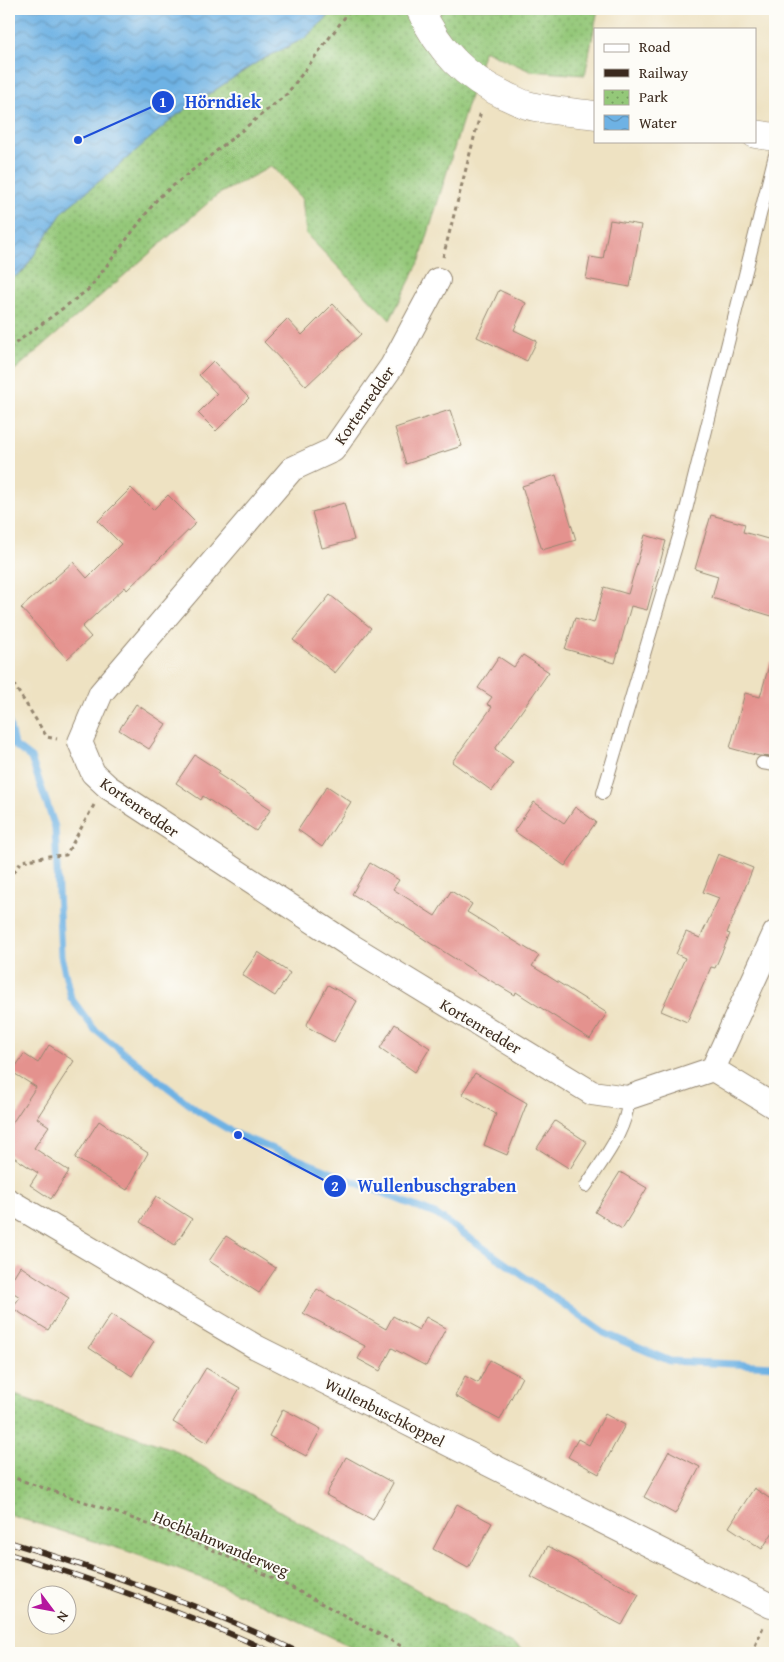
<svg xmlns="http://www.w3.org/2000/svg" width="784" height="1662" viewBox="0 0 784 1662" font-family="'Gentium Book Plus',serif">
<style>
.park{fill:url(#park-dots);stroke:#68794c}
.water{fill:url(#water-waves);stroke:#546e81}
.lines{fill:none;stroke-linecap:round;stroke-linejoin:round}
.stream{stroke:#6eb2e4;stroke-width:7}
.building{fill:#e4928e}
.service-casing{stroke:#948670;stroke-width:14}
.minor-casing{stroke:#948670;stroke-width:26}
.tertiary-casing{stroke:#948670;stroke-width:29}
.path{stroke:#948670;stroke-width:3;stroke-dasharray:4 4;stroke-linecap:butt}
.service{stroke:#fff;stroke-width:12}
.minor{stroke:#fff;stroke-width:24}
.tertiary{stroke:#fff;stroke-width:28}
.rail-casing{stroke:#3b2a1e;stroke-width:5.5}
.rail{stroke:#fdfcf7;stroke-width:4;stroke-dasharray:11;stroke-linecap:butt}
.labels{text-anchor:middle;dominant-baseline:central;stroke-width:4;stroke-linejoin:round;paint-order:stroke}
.street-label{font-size:16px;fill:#3b2a1e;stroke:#fdfcf7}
.leader{fill:none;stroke:#1d4ed8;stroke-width:2}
.callout-dot{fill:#1d4ed8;stroke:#fdfcf7;stroke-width:2}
.mark-label{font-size:15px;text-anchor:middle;font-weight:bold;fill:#fff}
.callout-label{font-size:18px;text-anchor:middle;font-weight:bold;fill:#1d4ed8;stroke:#fdfcf7;stroke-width:4;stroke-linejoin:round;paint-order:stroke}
</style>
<defs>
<pattern id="park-dots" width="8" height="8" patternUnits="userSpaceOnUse" patternTransform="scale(1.25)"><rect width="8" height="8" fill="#94c879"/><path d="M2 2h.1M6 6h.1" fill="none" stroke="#7aa363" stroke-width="1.8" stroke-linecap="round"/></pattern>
<pattern id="water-waves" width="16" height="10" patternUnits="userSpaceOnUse" patternTransform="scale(1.25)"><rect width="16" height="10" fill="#6eb2e4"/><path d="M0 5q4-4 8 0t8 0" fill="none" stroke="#5c91b8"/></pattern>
</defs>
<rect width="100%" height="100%" fill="#fdfcf7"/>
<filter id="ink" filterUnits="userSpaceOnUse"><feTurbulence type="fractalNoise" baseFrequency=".02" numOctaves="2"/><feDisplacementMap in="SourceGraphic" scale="10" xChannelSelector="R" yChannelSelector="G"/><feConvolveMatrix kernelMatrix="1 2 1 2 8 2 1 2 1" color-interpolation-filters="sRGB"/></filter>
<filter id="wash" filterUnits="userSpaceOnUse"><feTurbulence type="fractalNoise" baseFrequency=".0096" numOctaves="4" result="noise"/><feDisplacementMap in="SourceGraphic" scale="20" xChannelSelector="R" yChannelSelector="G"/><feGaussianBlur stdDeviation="1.12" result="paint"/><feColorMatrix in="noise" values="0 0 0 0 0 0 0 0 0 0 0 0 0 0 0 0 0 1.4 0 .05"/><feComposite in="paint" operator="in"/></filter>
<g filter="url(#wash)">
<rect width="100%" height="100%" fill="#eee2c2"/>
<!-- park -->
<path class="park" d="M336,9h262l-13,66 -55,-4 -46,-21 -64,210 -30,60 -84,-86 -4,-36 -30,-32 -55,29 -208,180v-94l15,-11 40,-60 54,-44 59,-51 82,-54 46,-23z
M9,1393l163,56 355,204h-162l-90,-43 -68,-30 -80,-29 -118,-36z"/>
<!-- water -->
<path class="water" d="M9,9h327l-31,29 -46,23 -82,54 -59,51 -54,44 -40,60 -15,11z"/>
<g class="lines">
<!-- stream -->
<path class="stream" d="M9,723l5,22 17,13 24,69 6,129 10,42 23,31 105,83 39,23 199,80 167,118 66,28 105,5"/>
</g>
<g id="blocks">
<!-- building -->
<path class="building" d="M610,220l31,5 -11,62 -44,-8 4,-22 13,2z
M499,290l27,13 -12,27 23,11 -10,20 -50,-24z
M333,304l28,30 -55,52 -42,-44 23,-23 15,16z
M213,361l36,37 -33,33 -18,-18 19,-19 -18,-19z
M450,410l12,36 -56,18 -11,-36z
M556,475l20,65 -34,10 -20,-64z
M131,488l22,22 15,-15 28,28 -69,67 -2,-3 -43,40 9,10 -24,22 -46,-51 52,-46 14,16 34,-34 -23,-23z
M344,503l10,37 -32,8 -10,-36z
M711,515l34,9 -2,8 32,9v76l-63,-19 6,-22 -23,-7z
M645,535l21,6 -19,69 -16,-4 -16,57 -50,-14 10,-31 19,5 10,-36 24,7z
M330,595l41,33 -36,45 -42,-33z
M523,655l26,17 -54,77 18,13 -21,29 -40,-29 40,-55 -5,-3 5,-7 -14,-9 21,-31 15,10z
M770,662h5v95l-16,-1 -29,-8 15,-55 15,4z
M136,704l30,20 -17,25 -30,-19z
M195,755l25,16 -2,3 53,35 -15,22 -53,-35 -2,4 -25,-17z
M327,786l24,16 -29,45 -24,-17z
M534,802l30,21 11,-16 21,15 -31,44 -51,-35z
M718,854l35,14 -26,65 3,1 -15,34 -4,-1 -24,55 -26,-11 24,-53 -9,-4 10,-22 14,6 19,-40 -16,-6z
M370,863l29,17 -6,9 42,27 16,-25 21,13 -5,8 72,44 -7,10 75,47 -17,26 -74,-47 -1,3 -44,-26 -66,-42v-1l-53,-32z
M258,952l32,21 -15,23 -33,-21z
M328,985l29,16 -23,41 -28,-16z
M395,1024l35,24 -15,24 -35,-24z
M49,1045l25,16 -37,57 12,8 -15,22 35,23 -18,28 -21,-14 8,-12 -29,-19v-26l27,-41 -24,-15 12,-18 14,9z
M475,1073l52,30 -20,52 -23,-10 12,-31 -34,-20z
M99,1121l49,32 -21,37 -52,-32z
M555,1121l32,21 -17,27 -33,-21z
M620,1172l27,16 -25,41 -27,-17z
M156,1196l36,23 -17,26 -35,-23z
M226,1236l50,32 -17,25 -50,-32z
M20,1266l49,32 -21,32 -36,-22 8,-11 -11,-7v-6z
M317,1289l69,40 7,-13 26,14 7,-13 20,11 -20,38 -34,-18 -12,23 -22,-12 7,-13 -62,-33z
M111,1314l43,27 -22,35 -43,-28z
M490,1360l32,17 -22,43 -45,-24 10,-20 13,7z
M206,1368l34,20 -33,55 -34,-21z
M283,1409l38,20 -15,27 -37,-20z
M605,1414l20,11 -26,49 -31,-17 10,-18 11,6z
M669,1451l31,16 -25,47 -31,-17z
M346,1457l47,26 -20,37 -47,-25z
M754,1488l21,14v27l-13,20 -33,-22z
M457,1504l35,19 -24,45 -35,-19z
M548,1546l91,49 -17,30 -91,-48z"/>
</g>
</g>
<g filter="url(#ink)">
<use href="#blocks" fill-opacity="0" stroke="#948670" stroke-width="1"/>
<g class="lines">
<defs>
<path id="service" d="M762,763l13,2
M603,793l79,-267 93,-371
M586,1186c18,-28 40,-54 43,-88"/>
<path id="minor" d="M438,280l-46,86 -59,84 -41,19 -191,224 -21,49 13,31 15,14 240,157 244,149 35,5 86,-29 62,38
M713,1069l62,-136
M9,1201l247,146 515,259 4,-2"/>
<path id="tertiary" d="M420,9c19,42 45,68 86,87 7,3 14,7 21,9 22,6 46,7 68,10
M755,134l20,3"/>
</defs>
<!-- service casing -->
<use href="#service" class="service-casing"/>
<!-- minor casing -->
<use href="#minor" class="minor-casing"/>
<!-- tertiary casing -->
<use href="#tertiary" class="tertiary-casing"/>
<!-- path -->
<path class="path" d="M443,257l38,-146
M9,348l80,-59 69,-91 129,-104 64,-85
M9,677l38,60 10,2
M9,879l13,-18 27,-5 17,-1 28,-50
M9,1476c71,25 144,47 213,78 66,30 129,65 192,99
M752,1653l11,-26"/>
<!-- service -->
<use href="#service" class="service"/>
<!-- minor -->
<use href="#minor" class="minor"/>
<!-- tertiary -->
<use href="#tertiary" class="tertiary"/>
<defs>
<path id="rail" d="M9,1542c98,30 198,65 291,111
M9,1554c90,27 179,60 265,99"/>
</defs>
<!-- rail casing -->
<use href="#rail" class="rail-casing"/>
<!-- rail -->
<use href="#rail" class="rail"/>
</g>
</g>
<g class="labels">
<!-- street labels -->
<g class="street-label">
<text transform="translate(364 405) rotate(-55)">Kortenredder</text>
<text transform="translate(140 807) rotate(35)">Kortenredder</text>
<text transform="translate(481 1026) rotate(31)">Kortenredder</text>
<text transform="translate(385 1412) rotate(27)">Wullenbuschkoppel</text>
<text transform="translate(221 1543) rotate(23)">Hochbahnwanderweg</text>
</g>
</g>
<!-- callouts -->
<path class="leader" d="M78 140L163 102M238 1135L335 1186"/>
<g class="callout-dot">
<circle cx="78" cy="140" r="5"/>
<circle cx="238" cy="1135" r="5"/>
<circle cx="163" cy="102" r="12"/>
<circle cx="335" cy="1186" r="12"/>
</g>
<g class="mark-label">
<text x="163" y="107">1</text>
<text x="335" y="1191">2</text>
</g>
<g class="callout-label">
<text x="223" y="108">Hörndiek</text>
<text x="437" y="1192">Wullenbuschgraben</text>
</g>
<!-- margin -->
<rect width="784" height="1662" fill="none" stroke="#fdfcf7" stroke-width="30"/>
<!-- legend -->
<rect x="594" y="28" width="162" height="115" fill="#fdfcf7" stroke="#afa8a0"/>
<rect x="604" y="44" width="25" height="8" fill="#ffffff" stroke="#afa8a0"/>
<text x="639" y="52" font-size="15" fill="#3b2a1e">Road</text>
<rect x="604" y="69" width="25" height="8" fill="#3b2a1e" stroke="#afa8a0"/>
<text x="639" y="78" font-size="15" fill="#3b2a1e">Railway</text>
<rect x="604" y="90" width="25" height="15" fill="url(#park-dots)" stroke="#afa8a0"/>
<text x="639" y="102" font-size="15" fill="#3b2a1e">Park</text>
<rect x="604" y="115" width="25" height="15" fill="url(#water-waves)" stroke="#afa8a0"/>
<text x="639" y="128" font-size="15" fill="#3b2a1e">Water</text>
<!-- north arrow -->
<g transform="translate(52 1610) rotate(122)"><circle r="24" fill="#fdfcf7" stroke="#afa8a0"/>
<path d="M0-4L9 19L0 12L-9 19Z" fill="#b5179e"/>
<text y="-8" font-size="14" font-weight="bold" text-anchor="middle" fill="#3b2a1e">N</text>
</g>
</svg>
